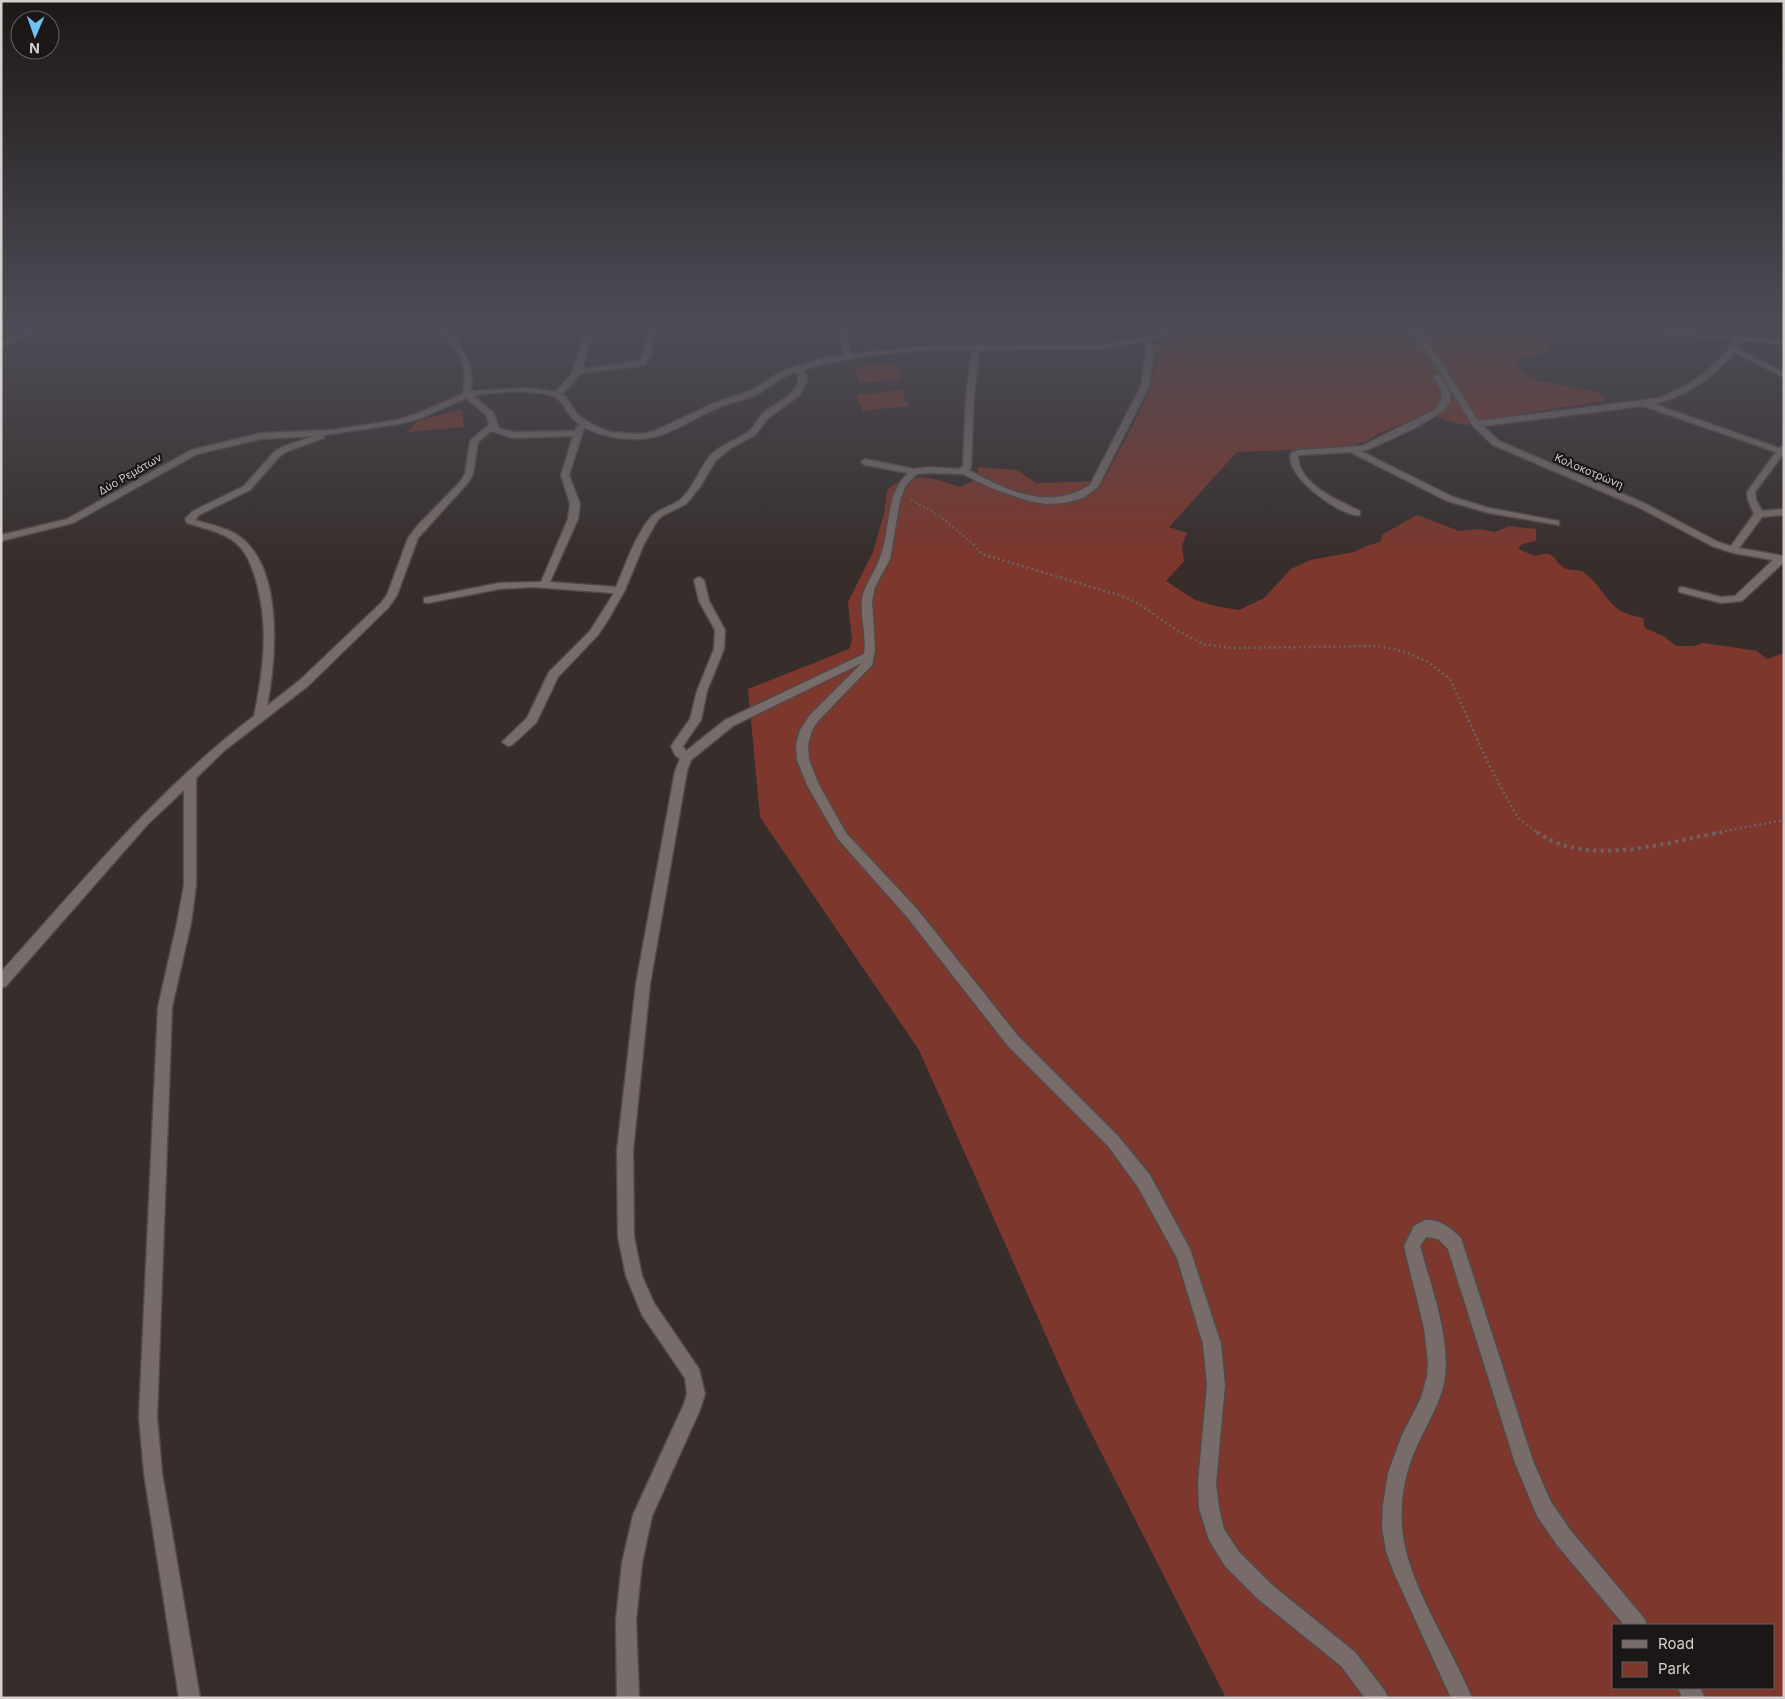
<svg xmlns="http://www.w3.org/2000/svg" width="1785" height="1699" viewBox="0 0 1785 1699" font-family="Inter,sans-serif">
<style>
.built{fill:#473734}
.green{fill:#7d372c;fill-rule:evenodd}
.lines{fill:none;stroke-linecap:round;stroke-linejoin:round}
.minor-casing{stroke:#524a48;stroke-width:3}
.path-far2{stroke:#6c6462;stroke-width:2;stroke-dasharray:2 2.5;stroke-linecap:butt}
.path-far1{stroke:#6c6462;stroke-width:2.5;stroke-dasharray:2 3;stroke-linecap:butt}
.path{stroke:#6c6462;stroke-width:4;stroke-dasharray:3 4.5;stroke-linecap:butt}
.minor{fill:#776c6a;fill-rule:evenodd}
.labels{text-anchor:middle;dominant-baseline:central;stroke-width:4.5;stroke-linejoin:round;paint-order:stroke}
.far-street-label{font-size:11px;fill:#d6cfce;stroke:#1b1716}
</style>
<rect width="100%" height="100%" fill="#372e2c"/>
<!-- built -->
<path class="built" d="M1724,325h60v13l-54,-5z"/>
<!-- green -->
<path class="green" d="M1222,325h193l89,4 30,-1 1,-3h21l-10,18 4,8 -17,6h-12l-5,8 7,9 15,7 61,11 8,9 -76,11 -26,5 -28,3 -6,5c-15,-1 -29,-4 -40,-14l-51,22 -13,8 -15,4 -34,4 -81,3 -68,75 18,6 -5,12 2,16 -18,20 29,19 25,7 19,3 25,-12 27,-29 19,-9 44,-8 12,-6 14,-4 3,-8 34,-19 42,16 21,-2 15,3 14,-6 27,3v12l-14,3 -4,5 17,7c21,-7 17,4 29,12 5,3 14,1 19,4 15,9 21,27 35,37 6,5 17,7 25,9l2,10 20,9 11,9h18l10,-3 53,8 10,8 17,-6v1045h-558l-151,-297 -156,-351 -159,-233 -12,-128 101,-40 3,-9 -4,-38 25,-50 11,-38 3,-24c25,-21 45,-12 73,-3l18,-9v-11l39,3 19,13 67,-2 39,-73 7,-17 9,-36 -5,-10zM1614,1625h160v63h-160z
M1596,325h152l-93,3 -18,-3z
M1751,325h33v12l-26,-3z
M896,364l6,15 -43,4 -5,-16z
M901,390l8,16 -46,5 -7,-16z
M458,410l4,1 2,16 -57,5 11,-11z"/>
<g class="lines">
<defs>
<path id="minor" d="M44,325h9l-52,22v-5z
M445,325h8l-3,3v4c15,19 25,34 21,59l61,-3 23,4 16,-17 14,-41 7,2 -10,33 58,-8 3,-5 5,-26 7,-2 -4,28 -6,9 -66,9 -6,9 -12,12 4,1 13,19 15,10 17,7 30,2 14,-3 60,-28 36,-12 32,-20 42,-13 21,-3 -9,-30h7l9,29 79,-8h42l3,-2 3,1h120l37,-6 47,-14h10l-42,14 3,13 -5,34 -51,101 -15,11 -19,5 -18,1 -17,-3 -38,-13 -28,-14 -34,-1 -12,1 -11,11 -6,15 -10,59 -15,28 -3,14 3,49 -3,15 -54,56 -6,9 -4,15 1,15 10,25 27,48 71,76 101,127 100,100 32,39 40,74 31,95 4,41 -9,98 3,25 5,21 15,23 33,33 83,67 30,39 3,7h-23l-24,-32 -83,-67 -33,-33 -16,-26 -10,-32 -1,-25 9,-98 -4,-41 -26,-86 -39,-71 -30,-41 -100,-100 -101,-129 -69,-78 -31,-54 -10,-25 -1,-15 4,-15 10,-15 52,-52 -129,63 -42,34 -4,11 -37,213 -17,167 1,86 8,39 12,27 45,66 6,25 -6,18 -47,104 -10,47 -6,57 3,78h-22l-1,-78 6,-57 11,-48 51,-111 3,-10 -2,-16 -43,-63 -16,-39 -8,-39 -1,-86 19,-167 39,-213 5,-12 -5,-4 -4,-9 19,-27 7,-28 17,-42 1,-19 -16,-29 -5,-21 5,-3 5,3 5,21 16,29 -1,19 -17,42 -6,29 -18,26 3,5 39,-31 139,-66c3,-18 -4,-37 -2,-55 3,-15 12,-25 17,-39 13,-29 4,-62 29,-87l-43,-8 -4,-3 4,-3 49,10 15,-2 30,2 4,-3 3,-71 6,-45c-57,0 -115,3 -170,20l4,4 1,7 -8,15 -31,22 -13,17 -24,13 -15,12 -16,27 -14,17 -24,12 -5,5 -13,23 -19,46 -17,30 -10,15 -40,42 -22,46 -24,22 -4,1 -6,-4 25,-24 22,-46 41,-41 24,-38 -82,-6 -33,2 -71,14 -4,-1v-4l75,-15 42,-1 27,-63 2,-15 -9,-29 12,-39 -60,2 -22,-7 -13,11 -5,32 -6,10 -49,54 -21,57 -8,12 -81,79 -83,64 -29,28v107l-5,38 -19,84 -15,410 5,56 38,225h-21l-35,-225 -5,-56 19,-410 19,-84 7,-38v-95l-36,34 -142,162 -5,2v-16c80,-89 157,-183 253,-256 10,-47 15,-90 2,-136 -4,-13 -9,-28 -20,-37 -13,-11 -33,-15 -49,-20l-2,-4 8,-8 51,-25 30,-34 8,-5 32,-11 -53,3 -64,15 -124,69 -72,18v-6l66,-16 124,-69 70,-17 72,-3 63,-10 20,-6 47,-20c2,-14 3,-27 -4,-40 -5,-8 -17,-17 -17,-27zM1144,341l2,11 -5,34 -51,99c-41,26 -83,6 -121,-15l2,-3 3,-72 5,-45 120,-1zM795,372l3,3c3,21 -24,27 -36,39 -5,6 -8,14 -14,18 -13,9 -29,13 -39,25 -10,13 -15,29 -27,41 -9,9 -24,10 -32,20 -16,20 -24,46 -34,69l-66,-5 28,-63 2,-15 -11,-29 15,-47 -1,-2h-6l-2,5 -62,1 -14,-4 -6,-16 -20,-16c16,-5 73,-8 86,4 5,4 8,13 13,18 15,16 46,22 67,21 28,0 55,-22 81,-32 11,-5 24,-7 36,-12 14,-7 24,-18 39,-23zM466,398l20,17 3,9 -19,17 -5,33 -6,9 -41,42 -10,13 -21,57 -6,8 -81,77 -33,26c9,-46 16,-131 -23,-166 -13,-12 -33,-15 -49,-20l4,-5 51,-25 30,-34 8,-5 36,-13v-3l75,-11 23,-6z
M1405,325h7l27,33 39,63 181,-23 28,-13 20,-14 18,-17 9,-14 -142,-13 -3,-2h22l173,15v4l-43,-4 -4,8 47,25v5l-50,-26c-19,25 -49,45 -80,52l125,44 5,-3v8l-29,39 1,8 6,11 22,-2v6l-22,2 -23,31 45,8v6l-42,39 -21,2 -42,-11v-4l3,-1 39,10 14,-1 38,-36 -40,-7 -21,-7 -74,-39 -145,-62 -20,-19 -41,-67zM1643,406l133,46 -29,40 1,8 6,14 -23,32 -13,-4 -74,-39 -145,-62 -16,-15z
M1434,375h6c5,7 11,16 10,25 -3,17 -66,42 -83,50l-6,1 92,46 36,11 70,13v4l-70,-12 -42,-12 -97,-49 -50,3 -2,1c1,29 40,44 62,55v4c-17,3 -77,-39 -69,-62l8,-3 63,-4 74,-37 6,-11 -2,-10 -7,-11z
M1425,1220c15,-1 26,8 36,18l72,223 18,41 20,29 73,87 3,7h-23l-67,-80 -20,-29 -22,-53 -67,-214 -10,-10 -12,-2 -6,9c11,41 32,95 24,137 -5,23 -18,42 -27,63 -12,25 -17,53 -15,81 3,53 50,121 70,171h-21l-57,-125 -8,-22 -4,-24 1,-22 5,-32 14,-38 19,-37 6,-22 1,-14 -4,-34 -20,-82 10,-20z
M1678,1688h22l5,10h-23z"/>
</defs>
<!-- minor casing -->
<use href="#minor" class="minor-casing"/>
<!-- path-far2 -->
<path class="path-far2" d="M911,500l29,16 34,29"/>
<!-- path-far1 -->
<path class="path-far1" d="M973,544l9,10 143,43 14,7 39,27 25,13 29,4 146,-2 27,6 23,10 22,17 38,84 30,55 20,15
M1715,833l69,-13"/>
<!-- path -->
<path class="path" d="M1537,832c50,37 129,10 185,0"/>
<!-- minor -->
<use href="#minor" class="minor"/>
</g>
<!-- sky -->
<linearGradient id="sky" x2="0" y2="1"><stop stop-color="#1e1918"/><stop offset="0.58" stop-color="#4d4c56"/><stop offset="1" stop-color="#4d4c56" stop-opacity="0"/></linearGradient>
<rect width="1785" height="562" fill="url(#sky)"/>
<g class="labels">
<!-- far-street labels -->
<g class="far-street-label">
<text transform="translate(1589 471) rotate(23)">Κολοκοτρώνη</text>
<text transform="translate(130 474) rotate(-30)">Δύο Ρεμάτων</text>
</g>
</g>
<!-- border -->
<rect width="1785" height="1699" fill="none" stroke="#d6cfce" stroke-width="5"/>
<!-- legend -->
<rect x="1612" y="1624" width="162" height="65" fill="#1b1716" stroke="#666160"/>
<rect x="1622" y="1640" width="25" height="8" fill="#776c6a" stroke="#666160"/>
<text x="1658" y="1649" font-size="15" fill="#d6cfce">Road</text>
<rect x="1622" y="1662" width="25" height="15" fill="#7d372c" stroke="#666160"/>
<text x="1658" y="1674" font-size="15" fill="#d6cfce">Park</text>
<!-- north arrow -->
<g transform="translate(35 35) rotate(182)"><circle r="24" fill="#1b1716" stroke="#666160"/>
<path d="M0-4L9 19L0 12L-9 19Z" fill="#6fc2f4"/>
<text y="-8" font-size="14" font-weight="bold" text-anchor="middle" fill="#d6cfce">N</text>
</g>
</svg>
